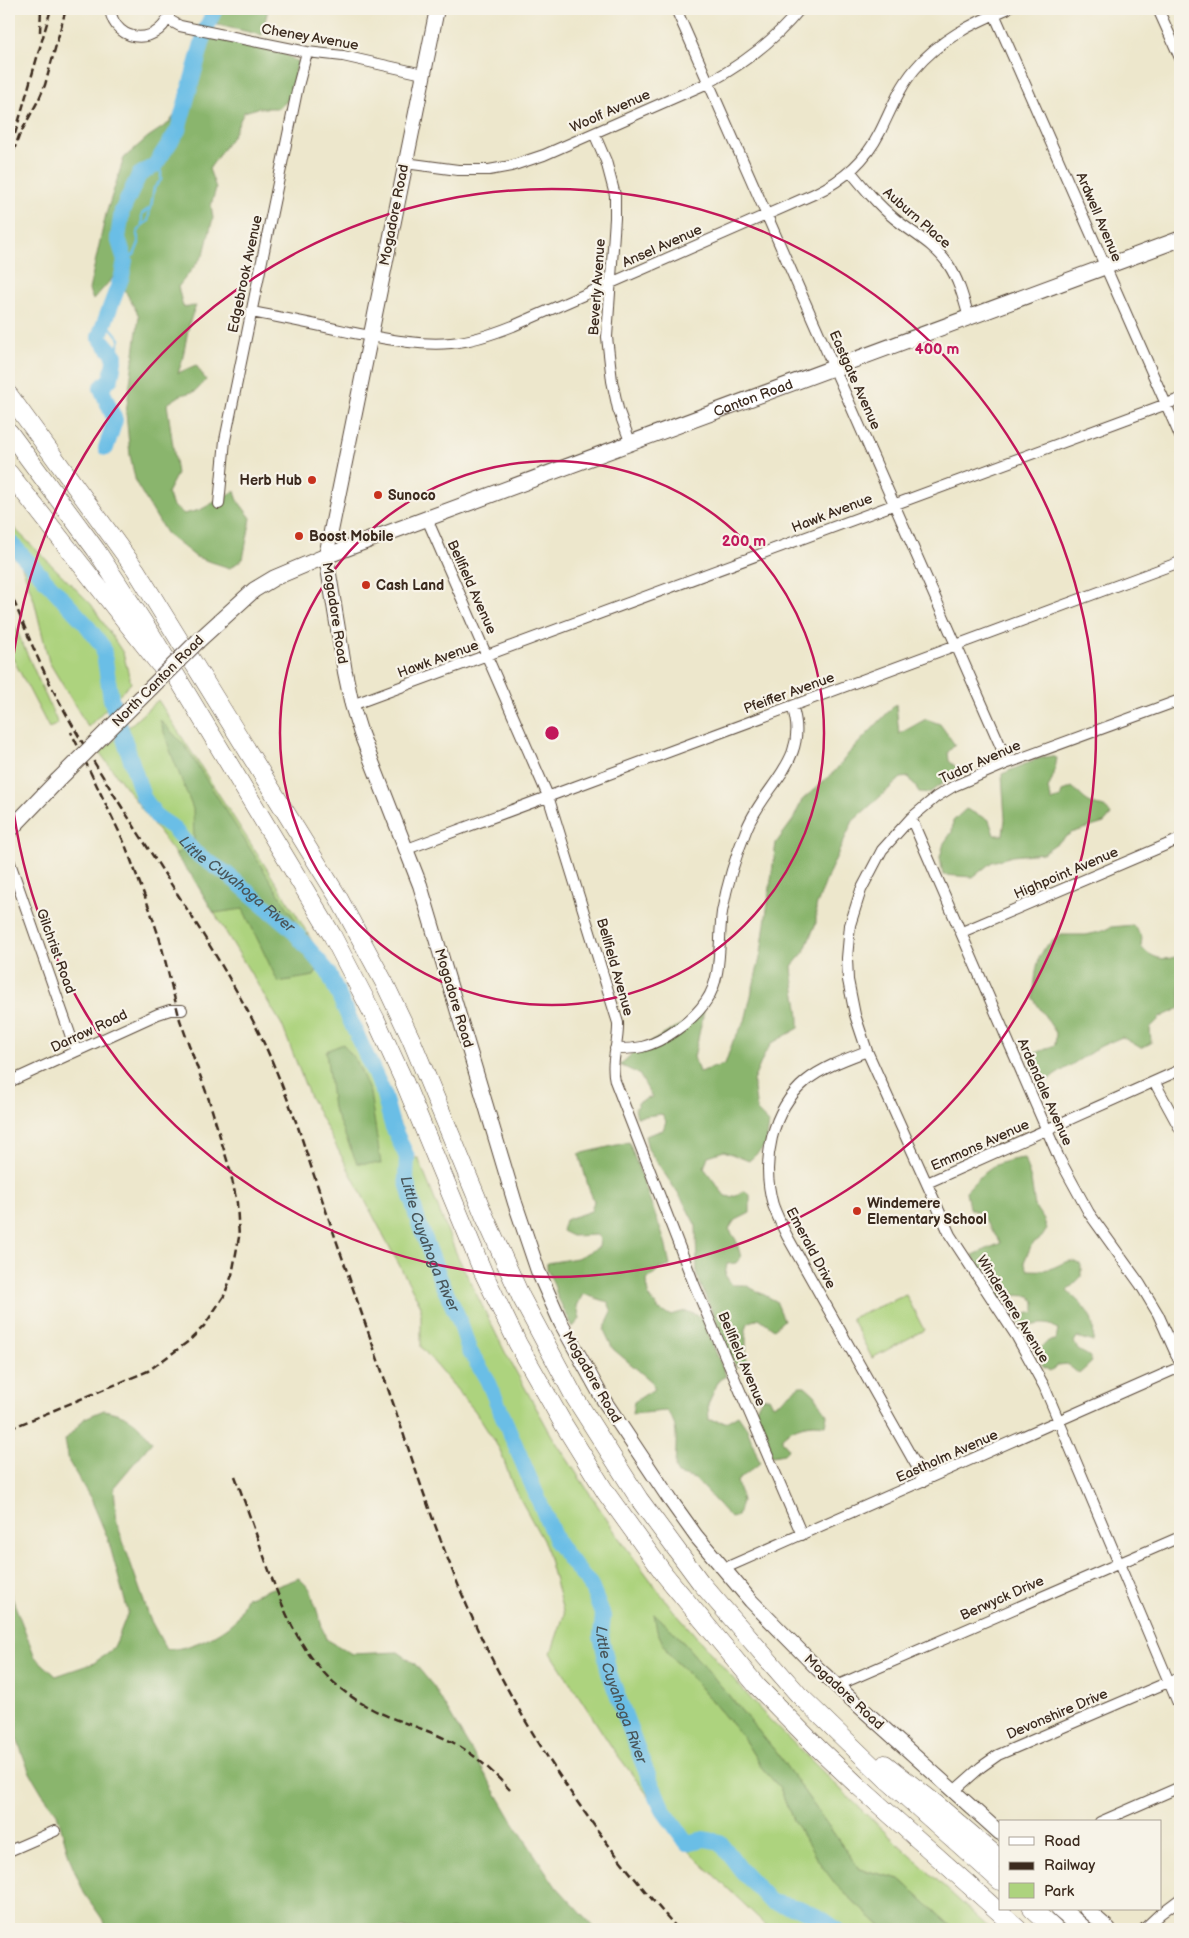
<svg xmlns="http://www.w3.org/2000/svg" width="1189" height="1938" viewBox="0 0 1189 1938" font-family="'Balsamiq Sans',sans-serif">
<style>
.green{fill:#add37e;stroke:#747e4e}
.forest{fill:#8ab56d;stroke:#627046}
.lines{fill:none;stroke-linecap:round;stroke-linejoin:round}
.stream{stroke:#6abee6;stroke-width:2.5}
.river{stroke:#6abee6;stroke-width:16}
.street-casing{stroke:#564638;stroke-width:12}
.secondary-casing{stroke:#564638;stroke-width:16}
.primary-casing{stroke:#564638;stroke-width:17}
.highway-casing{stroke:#564638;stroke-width:19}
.street{stroke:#fff;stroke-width:10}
.secondary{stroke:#fff;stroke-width:14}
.primary{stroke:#fff;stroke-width:15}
.highway{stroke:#fff;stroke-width:18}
.rail{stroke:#3b2a1e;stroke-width:2.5;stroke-dasharray:8 4;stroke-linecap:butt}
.primary-bridge-casing{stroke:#564638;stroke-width:17;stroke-linecap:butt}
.primary-bridge{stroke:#fff;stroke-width:15}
.ring{fill:none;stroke:#c2185b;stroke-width:2.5}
.poi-dot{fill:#c8321e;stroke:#f7f3e8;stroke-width:2}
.labels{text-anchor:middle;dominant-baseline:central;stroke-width:4.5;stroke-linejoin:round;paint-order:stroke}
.street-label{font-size:14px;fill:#3b2a1e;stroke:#f7f3e8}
.poi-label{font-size:14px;font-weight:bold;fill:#3b2a1e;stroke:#f7f3e8;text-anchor:start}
.water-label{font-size:15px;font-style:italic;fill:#49565a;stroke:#f7f3e8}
.centre{fill:#c2185b;stroke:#f7f3e8;stroke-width:2.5}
.ring-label{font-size:15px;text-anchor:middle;font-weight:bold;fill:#c2185b;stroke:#f7f3e8;stroke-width:4.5;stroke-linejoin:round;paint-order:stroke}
</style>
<rect width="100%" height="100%" fill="#f7f3e8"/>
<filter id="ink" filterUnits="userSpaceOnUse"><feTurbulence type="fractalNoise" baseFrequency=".02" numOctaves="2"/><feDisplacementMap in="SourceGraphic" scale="10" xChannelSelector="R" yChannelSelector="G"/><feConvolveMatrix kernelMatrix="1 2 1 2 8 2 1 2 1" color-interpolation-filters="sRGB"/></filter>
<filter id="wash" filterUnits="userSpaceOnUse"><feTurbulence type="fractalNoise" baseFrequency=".0096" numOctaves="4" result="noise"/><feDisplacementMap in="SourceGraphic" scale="20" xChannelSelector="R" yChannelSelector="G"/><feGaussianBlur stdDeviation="1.12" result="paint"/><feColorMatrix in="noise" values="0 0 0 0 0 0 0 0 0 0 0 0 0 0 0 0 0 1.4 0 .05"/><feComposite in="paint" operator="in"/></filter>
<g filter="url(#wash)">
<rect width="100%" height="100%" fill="#ede7cc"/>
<!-- green -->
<path class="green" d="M9,523l82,81 32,49 8,30 -43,44 -39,-65 -15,-62 -14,-39 -11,-13z
M9,613l49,111 -9,4 -40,-77z
M158,700l138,214 47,80 37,79 33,85h5l39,97 48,97 47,84 67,102 54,72 93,106 104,102 120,111h-36l-54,-50 -41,-10 -83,-117 -66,-79 -35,-40 -21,-19 15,41 15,14 58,67 20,32 18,20 13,32 44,66 47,43h-114l-77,-74 -80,-106 -62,-96 13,-38 -19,-71 -32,-58 -13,-36 -25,-39 -54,-64v-41l-112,-211 -27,-70 -90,-149 -92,-123z
M906,1295l18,35 -52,28 -21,-40z"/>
<!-- forest -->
<path class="forest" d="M215,9h53l-6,26 -53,-12z
M204,36l79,17 15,9 -10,38 -9,8h-21l-14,4 -11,23 -24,34 7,19 -5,18 2,12 -9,36 -26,33 5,20 13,-1c-11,21 -9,45 -18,67l18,-8 10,15 -10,11 -15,4 -14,9 10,70 -10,19 6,13 11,8 16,-4 35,-19 3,10 13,17 -8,41 -13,9 -34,-11 -30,-24 -30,-50 -6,-28 -4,-42 13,-97 -23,-42 -23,26 -4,-10 17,-76 18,-56 24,-21 21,-14 18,-25z
M896,704l3,30 27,-15 14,5 15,21 -7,7 1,9 14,12 -6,5 -10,2 -18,13 -10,-1 -10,-15 -8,1 -48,43 -24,52 -13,34v16l-12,29 -12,14c1,21 8,41 7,62l-27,15 -7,10 -12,28 4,30 12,12 -3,22 -17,16 -25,-10 -16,5 -4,12 21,28 6,1 14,-6 5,4v18l-16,8 -5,8 7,11 5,17 -5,6 -9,1 -2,11 7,10h13l31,16 8,19 -10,9 -15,-11 -11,5 -2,6v34l-9,4 -6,-10 -34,-81 -1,-50 -13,-25 -35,-52 -3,-13 18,-6 3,-9 -4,-7 -25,3 -2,-8 4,-7 13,-5 -13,-23 -19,-9 14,-13 70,-41 -10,46 5,15 26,-8 8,-23 12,-20 16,-68 15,-110 17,-23 9,-20 33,-29 14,-18z
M160,720l25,26 137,216 -8,14 -36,6 -35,-73 -29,4 -22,-37 -17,-21 19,-14 -1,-32 -22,-56z
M1051,756l6,2 -3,16 -6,15 4,12 8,-3 2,-6 10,-5c6,5 12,13 19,16 11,6 12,-1 20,12l-7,8 -33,10 -28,20 -31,3 -20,6 -19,15 -30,-2 -3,-18 4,-14 8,-11 1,-11 13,-12 23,11 5,15h9l2,-16 -3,-45 35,-15z
M1133,925l9,12 -1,10c12,12 24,15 39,8v53l-19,9 -11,11 1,15 -10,5 -19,-11 -21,9 -60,38c-9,-10 -12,-16 -11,-29l25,-10 1,-12 -23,-35 3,-27 3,-13 6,-11 16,-12h25l14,-3 11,-5z
M343,1044l14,18 13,31 11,71 -24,-1 -24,-55 -7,-57z
M629,1142l36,100 5,24 -11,3 -12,11 1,15 11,15 11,5 16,-4 15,6 25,59 -7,4 -11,24 1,16 17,2 12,-7 9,13 13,35 -23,18 5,20 -4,15 -7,2 -36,-39 -17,-5 -3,-5c0,-18 6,-46 -9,-58l-34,3 2,-12 20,-13 -3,-8 -38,-32 -9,-19 8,-18 -4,-10 -25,-8 -6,12 3,13 -7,8 -16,-31 -3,-12 -7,-14v-7l30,-5 22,-11 1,-8 -3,-4 -25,1 -10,-5 3,-11 26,-9 3,-10 -5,-12 -10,-35z
M1024,1158l7,22 4,27 9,13 3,9 -5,8 -10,7 -8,18 4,8c6,0 14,1 20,-1 13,-2 20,-14 33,-4v12l-14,14c19,17 29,25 26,51l-16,-5 -3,5 4,8 11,6 3,6 -13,12 -12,-10 -9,1 -8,6 -7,-4 -7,-14 12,-12 8,-1 2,-10c-10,-11 -25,-4 -38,-2l1,-13 14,-3v-10l-5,-6 -19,-1 -10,4 -6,-3 -3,-23 -15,-6 -4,-12 28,-12 -22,-30 -10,-5 -3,-17c23,-23 23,-28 58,-33z
M800,1386h5l10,9 12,20 -2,10c-16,-3 -31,1 -43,12v3l7,9 -5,5 -12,2 -20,-46 5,-3 5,-9 7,-1 4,8c10,-4 17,-13 27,-19z
M104,1410c27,6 31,10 48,32l-38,45 3,37 33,95 16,30c18,3 62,-17 72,-33 3,-6 5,-12 8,-18l53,-20 11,11 16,50 26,15 46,-2 17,12 19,23 78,133 42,64 42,45h-490l-5,-12 -17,-24 -14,-34 -13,-46 -15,-20 -13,-22 -12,-32 -8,-4v-152l2,12 24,62 21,19 38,-13 20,-15 14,-36 -20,-73 -17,-40 -22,-37 -4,-22 20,-22z
M654,1613l21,20 35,40 66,79 83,117 41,10 54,50h-70l-47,-43 -16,-21 -28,-45 -13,-32 -18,-20 -20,-32 -58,-67 -15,-14 -12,-24z"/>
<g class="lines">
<!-- stream -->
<path class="stream" d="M142,225l6,-4 2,-12
M125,260l9,-5 5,-12 -2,-9 5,-9v-11l9,-7 3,-19 7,-8v-8l-6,-7
M106,322l14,17 -5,17
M11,543l2,2"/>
<!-- river -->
<g class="river">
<path d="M106,448l9,-28 -14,-32 10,-10 4,-22 -16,-19 23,-61 3,-16 -7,-22 4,-27 17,-36 16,-10 23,-35 28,-101 9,-20"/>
<path id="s1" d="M11,543l74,80 18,24 8,52 32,98 14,20 15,10 23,26 32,21 64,54 37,44 55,120 9,33 15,32 -1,22 12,42 23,60 18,38 10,31 18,29 70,164 19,25 14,16 13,32 -2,20 8,37 33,88 21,49 24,33 17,-4 16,3 21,28 30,32 28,6 23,11 14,10"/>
</g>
</g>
</g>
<g filter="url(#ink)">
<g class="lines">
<defs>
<path id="street" d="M110,9c5,37 53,37 61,0
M676,9l332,754
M992,9l188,427
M1158,9l22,49
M169,20l11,6 127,26 36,4 80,18
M594,133l12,28 9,34v23l-8,119 5,44 6,28 13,35
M405,163l53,7h31l22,-4 33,-11 164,-72c35,-19 67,-43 92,-74
M850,171c14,17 28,34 45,48 19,15 39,25 53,45 11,16 16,36 21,54
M252,312c32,6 65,13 97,20 33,6 68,14 102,11 22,-2 42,-9 62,-17l301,-132c28,-13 52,-34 66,-62 11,-22 19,-44 35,-63 24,-29 58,-46 92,-60
M219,504l6,-64 73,-354 9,-34
M427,519l121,277 70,227c1,21 -8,37 -3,58l79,203 108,251
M1180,700l-172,63 -54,23 -18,11 -25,21 -29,32 -21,40 -11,35 -3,33 1,22 7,35 12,36 83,184 67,102 27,49 136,322
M352,705l828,-306
M911,818l148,340 30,55 51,71 18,30 22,49
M407,849l773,-287
M9,860l67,191
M962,932l218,-93
M615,1049c9,0 18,0 27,-2 21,-5 52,-27 64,-46 17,-24 12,-60 16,-89 5,-28 14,-57 25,-84 18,-44 64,-69 45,-122
M867,1051c-21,8 -44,16 -61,30 -35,29 -45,81 -33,124 4,11 9,21 14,31l138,245
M9,1082l149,-68 12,-4h12
M1155,1083l25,46
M927,1183l253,-113
M723,1569l457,-202
M836,1686l344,-149
M954,1791l27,-24 17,-12 182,-78
M1100,1822l80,-35
M9,1851l46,-20
M1144,1929l16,-15 20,-15"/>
<path id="secondary" d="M437,9l-111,547 19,116 7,33 9,29 59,151 95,318 23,68 23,52 42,76 68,102 25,35 55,65 66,67 183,165
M1086,1909l23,20"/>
<g id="primary">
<path id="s2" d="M198,641l56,-51 20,-12 52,-22 854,-317"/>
<path d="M9,831l48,-50"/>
</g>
<path id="highway" d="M9,395l127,175 202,327 47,87 26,55 73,176 37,82 54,101 64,101 62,84 97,111 87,84 115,103
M9,432l87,118 55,84 181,301 44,85 28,61 79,191 35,72 46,81 42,68 59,82 92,111 61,62 39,37 161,144
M9,473l150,191
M885,1764l51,40 64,55
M1032,1909l22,20
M1060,1909l23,20"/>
</defs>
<!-- street casing -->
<use href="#street" class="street-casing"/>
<!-- secondary casing -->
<use href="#secondary" class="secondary-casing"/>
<!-- primary casing -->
<use href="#primary" class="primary-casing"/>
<!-- highway casing -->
<use href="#highway" class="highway-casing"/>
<!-- street -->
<use href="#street" class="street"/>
<!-- secondary -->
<use href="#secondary" class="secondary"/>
<!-- primary -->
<use href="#primary" class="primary"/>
<!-- highway -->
<use href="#highway" class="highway"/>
<!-- rail -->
<path class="rail" d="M40,32l1,-23
M15,134l36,-125
M9,164l10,-28 20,-37 6,-14 21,-76
M9,589c15,37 30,75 49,110 59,110 135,210 194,320 18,34 32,71 46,108 30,92 63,184 95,276 27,80 53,160 89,236 51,106 118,203 196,290
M9,1429l139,-58 41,-30 15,-15 20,-30 8,-21 7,-38 -2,-34 -7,-33 -21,-70 -29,-80 -20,-80 -10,-30 -26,-68 -53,-110
M235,1476c11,29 21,58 31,86 22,62 44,115 106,147 25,13 53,19 78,32 24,12 43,31 61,50"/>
<defs>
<path id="primary-bridge" d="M57,781l141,-140"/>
</defs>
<!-- primary-bridge casing -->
<use href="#primary-bridge" class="primary-bridge-casing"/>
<!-- primary-bridge -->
<use href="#primary-bridge" class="primary-bridge"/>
</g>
</g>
<!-- distance rings -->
<g class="ring">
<circle cx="552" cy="733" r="272"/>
<path d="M9 700A544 544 0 1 1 9 766"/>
</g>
<!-- markers -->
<g class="poi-dot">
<circle cx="312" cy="480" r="5"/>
<circle cx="378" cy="495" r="5"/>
<circle cx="299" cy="536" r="5"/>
<circle cx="366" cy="585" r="5"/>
<circle cx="857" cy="1211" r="5"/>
</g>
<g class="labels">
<!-- street labels -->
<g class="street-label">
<text transform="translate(310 37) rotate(10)">Cheney Avenue</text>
<text transform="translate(610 111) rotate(-24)">Woolf Avenue</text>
<text transform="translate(394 215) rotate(-79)">Mogadore Road</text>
<text transform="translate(1099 217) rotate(67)">Ardwell Avenue</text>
<text transform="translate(917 218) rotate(41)">Auburn Place</text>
<text transform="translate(662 246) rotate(-24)">Ansel Avenue</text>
<text transform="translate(245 274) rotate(-78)">Edgebrook Avenue</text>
<text transform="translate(597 287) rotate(-86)">Beverly Avenue</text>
<text transform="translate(855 380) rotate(66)">Eastgate Avenue</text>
<text stroke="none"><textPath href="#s2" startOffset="611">Canton Road</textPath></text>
<text transform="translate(832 513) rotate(-21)">Hawk Avenue</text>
<text transform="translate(472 587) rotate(66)">Bellfield Avenue</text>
<text transform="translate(335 613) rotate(81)">Mogadore Road</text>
<text transform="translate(438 659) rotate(-20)">Hawk Avenue</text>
<text transform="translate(158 681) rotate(-45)">North Canton Road</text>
<text transform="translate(789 693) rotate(-20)">Pfeiffer Avenue</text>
<text transform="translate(980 762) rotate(-24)">Tudor Avenue</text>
<text transform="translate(1066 873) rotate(-23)">Highpoint Avenue</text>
<text transform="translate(56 951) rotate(70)">Gilchrist Road</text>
<text transform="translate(615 967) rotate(74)">Bellfield Avenue</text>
<text transform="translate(454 998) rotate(73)">Mogadore Road</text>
<text transform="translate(89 1031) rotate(-25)">Darrow Road</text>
<text transform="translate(1045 1092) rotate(66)">Ardendale Avenue</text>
<text transform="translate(980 1145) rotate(-24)">Emmons Avenue</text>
<text transform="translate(811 1248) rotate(62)">Emerald Drive</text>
<text transform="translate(1013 1309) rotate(58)">Windemere Avenue</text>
<text transform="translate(742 1359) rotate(67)">Bellfield Avenue</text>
<text transform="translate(592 1377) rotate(60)">Mogadore Road</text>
<text transform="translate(947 1456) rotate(-24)">Eastholm Avenue</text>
<text transform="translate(1002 1598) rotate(-24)">Berwyck Drive</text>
<text transform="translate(844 1692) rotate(43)">Mogadore Road</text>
<text transform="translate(1057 1714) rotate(-23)">Devonshire Drive</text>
</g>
<!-- poi labels -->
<g class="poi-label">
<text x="302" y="480" text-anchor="end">Herb Hub</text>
<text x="388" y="495">Sunoco</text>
<text x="309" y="536">Boost Mobile</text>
<text x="376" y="585">Cash Land</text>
<text x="867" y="1203">Windemere<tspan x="867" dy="16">Elementary School</tspan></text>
</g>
<!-- water labels -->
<g class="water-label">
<text stroke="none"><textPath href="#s1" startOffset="424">Little Cuyahoga River</textPath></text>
<text stroke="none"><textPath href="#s1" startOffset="844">Little Cuyahoga River</textPath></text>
<text stroke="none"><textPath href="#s1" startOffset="1339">Little Cuyahoga River</textPath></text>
</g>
</g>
<circle cx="552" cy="733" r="8" class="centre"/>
<g class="ring-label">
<text x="937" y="354">400 m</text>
<text x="744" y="546">200 m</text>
</g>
<!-- margin -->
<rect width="1189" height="1938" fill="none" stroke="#f7f3e8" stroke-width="30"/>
<!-- legend -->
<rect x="999" y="1820" width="162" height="90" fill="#f7f3e8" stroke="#aca397"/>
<rect x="1009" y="1837" width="25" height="8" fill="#ffffff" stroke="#aca397"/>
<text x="1044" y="1846" font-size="15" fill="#3b2a1e">Road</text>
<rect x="1009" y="1862" width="25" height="8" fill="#3b2a1e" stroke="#aca397"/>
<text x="1044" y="1870" font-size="15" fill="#3b2a1e">Railway</text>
<rect x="1009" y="1883" width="25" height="15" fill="#add37e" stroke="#aca397"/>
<text x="1044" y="1896" font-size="15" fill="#3b2a1e">Park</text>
</svg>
